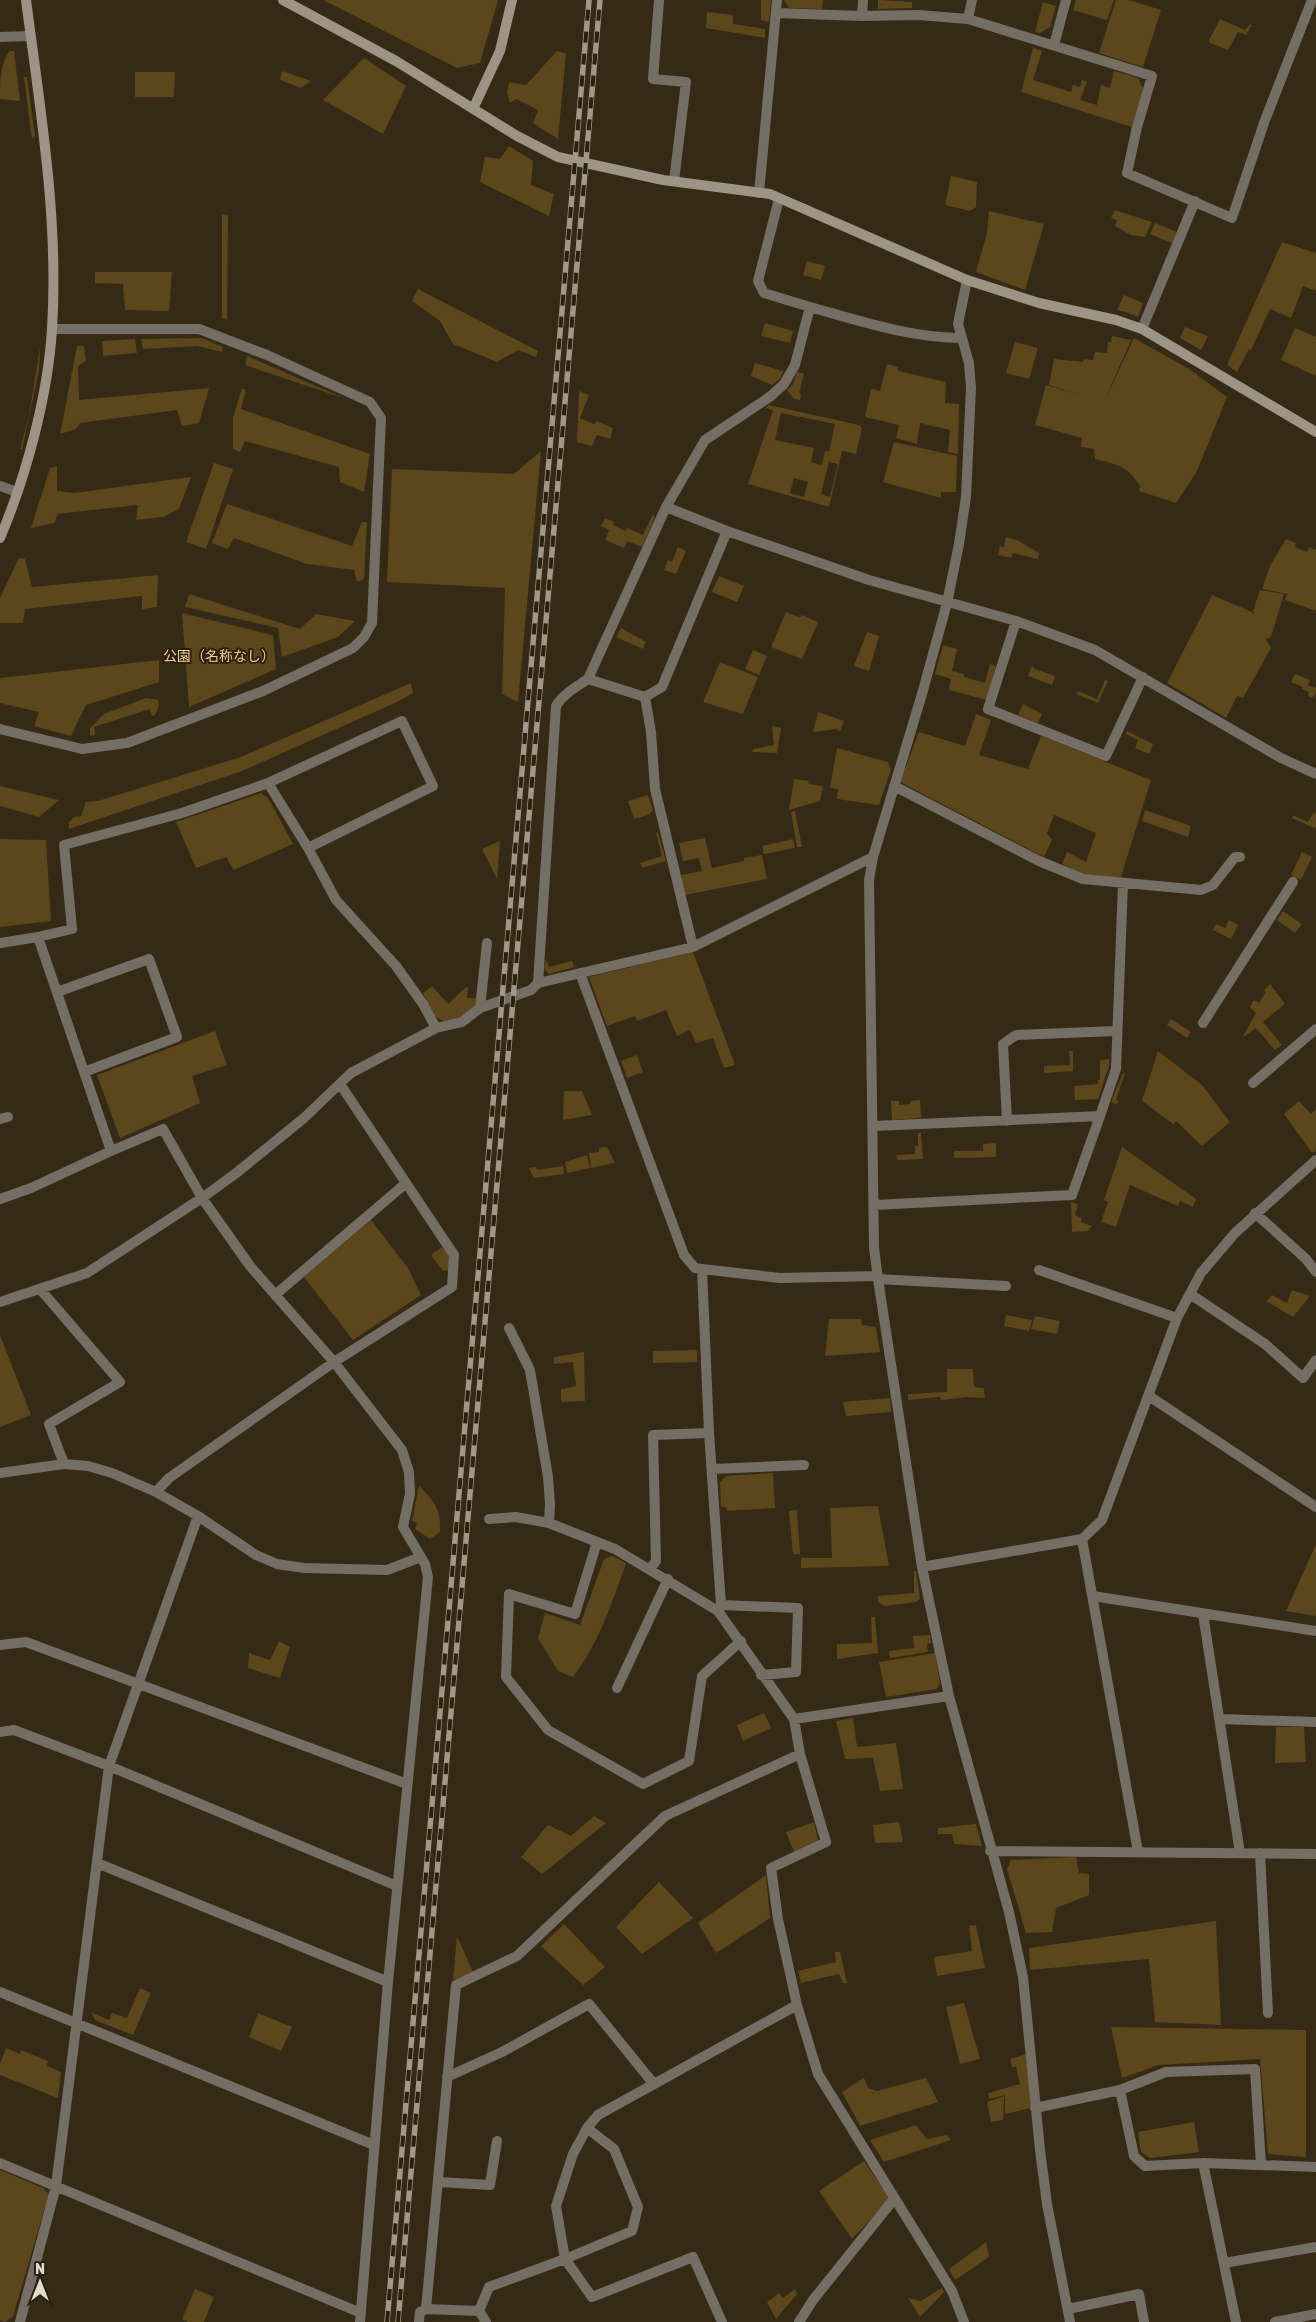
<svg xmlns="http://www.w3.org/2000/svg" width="1316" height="2322" viewBox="0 0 1316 2322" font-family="Rubik,'Noto Sans JP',sans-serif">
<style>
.green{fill:#5c461c;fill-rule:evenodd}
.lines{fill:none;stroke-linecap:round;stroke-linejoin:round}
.street{stroke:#746e65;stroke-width:10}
.secondary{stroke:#9d9485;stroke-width:10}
.rail-casing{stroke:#a19889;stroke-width:5.5}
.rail{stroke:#2b200c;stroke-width:4;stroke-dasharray:11;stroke-linecap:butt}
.labels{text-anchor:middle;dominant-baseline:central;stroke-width:4;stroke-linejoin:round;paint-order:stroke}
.park-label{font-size:14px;fill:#f7d08d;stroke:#2b200c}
</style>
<rect width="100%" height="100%" fill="#352a16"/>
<!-- green -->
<path class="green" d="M323,0h175l-18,63 -23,5z
M761,0h10l-2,22 -8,-2z
M784,0h39l-1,9 -33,-1z
M878,0l34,2v6l-34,1z
M1076,0h38l-7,20 -34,-10z
M1116,0h12l33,10 -18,57 -44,-14z
M1043,2l13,4 -6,21 -10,6 -5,-1z
M707,12l26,3v9l32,5v9l-59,-10z
M1220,19l25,11 5,-6 2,1 -6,10 -8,-3 -10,18 -18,-7 -1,-3z
M1033,48l9,3 -9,29 38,12 2,-7 7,2 2,-7 5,2 -7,18 17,5 4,-20 9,3 4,-17 24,7 5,10 -11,39 -111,-35z
M10,51h4l6,50 -20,-2c0,-16 0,-36 10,-48z
M557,51l9,2 -8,86 -25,-16 5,-13 -22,-11 -6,4 -3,-10 2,-11 17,3z
M364,58l42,28 -23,48 -60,-34z
M282,71l29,10 -10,7 -21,-8z
M135,72h40l-1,25h-39z
M24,77h3l8,59 -3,3z
M509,146l24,15 -2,24 23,9 -5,22 -69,-34 5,-25 15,2z
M951,176l26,6 -1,25 -6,4 -25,-6z
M1115,210l37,12 -7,15 -14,-2 -16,-9 2,-6 -6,-2z
M989,211l55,13 -19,66 -49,-18 11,-39z
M222,214l6,1 -1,105 -5,-2z
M1155,223l22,9 -5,11 -22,-9z
M1282,242l34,11v38l-13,-5 -12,32 -21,-9 -19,41 -2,-1 -12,23 -10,-7z
M807,261l18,5 -4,14 -18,-5z
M95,272h77l-3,39 -44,-1 -2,-26 -28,-1z
M418,289l120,62 -2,6 -18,-7 -21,12 -44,-18 -13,-23 -28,-20z
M1124,295l19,8 -5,14 -12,-5 -9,-2z
M765,323l28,8 -3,12 -29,-7z
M1185,327l23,9 -7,14 -21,-12z
M1295,328l21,9v39l-35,-16z
M1112,336l19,4 -27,62 30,-64 55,31 38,28 -30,74 -21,32 -37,-12 1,-5c-14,-21 -21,-21 -45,-27l-1,-10 -13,-2 1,-9 -47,-13 11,-40 35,10 -32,-10 5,-26 29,3 1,-3 9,1 2,-8 12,1 1,-11h3z
M201,338l22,9 -1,5 -25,-6 -54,3 -2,-10z
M135,339l2,14 -34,3 -1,-15z
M1015,342l23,6 -9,31 -23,-6z
M77,346h7l2,15 -8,5 1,34 130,-12 -10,35 -17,3 -5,-16 -97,13 -4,6 -16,5z
M40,347l-1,23 -17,80 -2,-1 9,-33z
M247,356l99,43 -101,-34z
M755,363l28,8 -2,7 -9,7 -21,-9z
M887,364l11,3v4l48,11 -1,21 14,1 -1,50 -10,-2 2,-22 -30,-7 -3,21 -21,-6 3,-13 -34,-8 6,-28 9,2z
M797,372l7,2 -5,19 2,1 -1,6 -6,-1 -7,-9 6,-6z
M242,388l4,2 -5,19 129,45 -6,38 -24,-10 -1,-15 -94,-26 -5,11 -7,-3v-31z
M579,391l10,4 -9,23 14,6 3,-3 16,7 -3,11 -13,-4 -5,11 -15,-4z
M769,405l90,20 3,3 -6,26 -14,-3 -13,56 -81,-23 25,-74 -8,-2zM781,413l54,11 -6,27h-4l-3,14 -11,-3 3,-14 -39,-8zM829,462l9,2 -8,33 -9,-3zM794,478l14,4 -4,15 -14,-4z
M894,442l63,14 -1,36h-15v6l-58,-16z
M541,451l-23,251 -16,-8 3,-106 -118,-6 5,-113 122,5z
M214,463l19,6 -27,80 -20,-7z
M57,466v25l17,2 117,-16 -12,32 -16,8 -27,3 2,-15 -81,9 -2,9 -24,5 19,-60z
M227,504l125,42 10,-24h5l-3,57 -7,3 -3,-12 -47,-6 -73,-26 -6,11 -16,-6z
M653,514l2,3 -13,30 -15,-6 -3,7 -19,-8 4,-10 -8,-4 4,-8 9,4 -1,3 12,6 2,-3 16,7z
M1006,537l11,3 22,13 -1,6 -25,-6 -2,5 -13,-3 2,-9 4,1z
M1286,539l10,4 -1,4 12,5 2,-5 7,3v61l-31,-11 2,-6 -25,-5 8,-23z
M678,547l8,4 -10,23 -12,-4 4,-10 4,2z
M19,558l6,1 7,28 126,-12 -1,32 -15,2v-13l-117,13 -2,14h-23v-25z
M719,576l25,10 -7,16 -25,-10z
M1260,590l24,4 -13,43 -5,2 5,9 -28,50 -6,-2 -11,22 -59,-35 45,-88 40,17 2,3 -1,-4z
M189,594l111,35 16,-15 39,7 -17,16 -56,20 -4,-29 -93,-21z
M786,612l14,6 2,-3 16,7 -16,37 -31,-12z
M182,613l91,22 3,34 -87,38z
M621,628l25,14 -3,7 -27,-12z
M867,632l12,4 -10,35 -15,-5z
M943,645l14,4 -5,22 12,3v3l21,6 5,-19 6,2 -9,34 -38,-10 2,-11 -16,-5z
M753,650l14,6 -8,19 -14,-6z
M159,660v22l-73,23 -15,31 -37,-10 5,-14 -39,-9v-25z
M720,662l38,15 -15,37 -40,-12z
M1032,666l3,3 20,7 -3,9 -24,-9z
M1295,674l15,6 -2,5 8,3v5l-4,5 -4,-2 1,-4 -7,-3 1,-2 -12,-5z
M1105,680l3,1 -10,22 -22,-9 2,-3 19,8z
M411,683l2,10 -16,9 -155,69 -173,58v-7l5,-5 7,-1 5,-14 12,-1 143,-44z
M146,698l12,2 1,6 -4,9 -3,1 -2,-7 -56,18 1,8 -5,1v-8l14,-14z
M1023,704l19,10 -4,9 -20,-8z
M818,712l26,9 -4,10 -4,-2 -23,3z
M976,714l15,6 -12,35 49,14 13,-33 110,44 -31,100 -36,-5 -22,-11 5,-12 19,10 10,-29 -42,-18 -7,18 5,7 -8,17 -144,-75 19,-50 46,14z
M772,726l9,2 -4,25 -25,-1 1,-3 21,-4z
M1127,731l26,13 -4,10 -14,-6 3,-8 -12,-6z
M837,748l51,14 3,7 -12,36 -42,-6 1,-10 -8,-1z
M794,779l15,2 -1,3 15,2 -3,15 -31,9z
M0,786l59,14 -20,17 -39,-11z
M261,793l7,5 25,46 -59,26 -8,-13 -30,11 -20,-46z
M648,795l5,15 -5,5 -14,4 -6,-18z
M1145,810l46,16 -3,11 -46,-16z
M795,811l7,36h-5l-6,-35z
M1314,812l2,1v16l-24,-11 1,-3 15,7z
M658,832l8,29 -24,7 -2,-5 22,-7 -6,-23z
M705,838l7,30 32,-7v-3l18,-3 5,24 -82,16 -4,-20 21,-4 -3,-13 -16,3 -4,-18z
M0,839l46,1 5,81 -51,6z
M793,839l2,9 -31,6 -2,-8z
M500,841l-3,38 -15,-30z
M1302,852l10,5 -11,23 -10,-5z
M1283,911l19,13 -7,9 -18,-13z
M1229,920l9,5 -7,14 -18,-9 3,-6 9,4z
M693,952l42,113 -11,3 -11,-30 -17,5 -6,-13 -13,6 -11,-26 -29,11 -2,-5 -28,10 -18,-49z
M546,959l3,8 23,-6 2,6 -25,7 -5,-6z
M1270,984l15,20 -22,18 19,23 -7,5 -19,-22 -14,10 14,-25 -6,-6 4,-7 5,3 7,-11 -2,-2z
M432,986l16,18 18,-17 2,1 -1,10h9c1,16 -19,22 -31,24l-10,-6 -12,-23z
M1171,1019l20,13 -4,6 -20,-13z
M215,1031l12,34 -35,11 8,27 -80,35 -23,-63z
M1069,1051h4v20l-29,2v-7l26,-1z
M1158,1051l44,34 28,37 -28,24 -26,-25 -3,3 -31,-23z
M637,1055l6,17 -16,6 -6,-17z
M1109,1059v7l-11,33 -23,1 -1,-14 24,-2v-4h2v-20z
M1123,1073h2l-9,27 3,1 -3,3 -5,-2z
M564,1091h18l10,24 -29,5z
M920,1100l1,18 -29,2 -1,-19h8v4l11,-1v-3z
M1299,1101l12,13 5,-5v41l-4,3 -28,-39z
M918,1133h3l2,26 -26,1 -1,-5 19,-1v-8h3z
M996,1143v14l-42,1v-7h29v-7z
M607,1147l8,16 -24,5 -2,-15 10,-1v-4z
M1122,1147l74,52 -3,8 -13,-6 -2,5 -48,-21 -14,42 -15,-5 7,-20 -4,-2z
M587,1155l3,13 -23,5 -2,-11z
M563,1166l1,8 -30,4 -5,-10 7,-1 1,3z
M1071,1202l7,2 -3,11 7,3 -1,4 11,4 -4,5 -16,1z
M371,1220l37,48 13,27 -68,45 -49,-63z
M443,1247l7,9 -1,14 -6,1 -11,-14 1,-4z
M1292,1290l18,6 -17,21 -27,-16 6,-6 15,8z
M1006,1315l26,5 -3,11 -25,-5z
M1035,1316l25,5 -3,13 -26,-5z
M829,1319h32l1,6 14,2 4,25 -55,4z
M0,1335l31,80 -31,12z
M697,1350v12l-44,1v-12z
M584,1352l1,49 -24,1v-13l15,-3 -3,-24 -19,2v-7z
M947,1369h26l1,18 10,1 1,10 -18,-1 -26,3 -1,-3 -32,3v-6l39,-2z
M890,1398l1,14 -45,4 -3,-14z
M773,1473l2,35 -48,3 -1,-4h-5l-1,-25 6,-6z
M419,1485c15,17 22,23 21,47l-10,7 -15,-10 2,-6 -5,-2z
M878,1506l11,60 -88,2v-10h31l-2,-50z
M797,1510l3,44h-7l-4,-43z
M1316,1544v72l-30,-5z
M612,1556l14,7c-14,40 -27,80 -53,114l-15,-6 -20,-33 7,-25 35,12 24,-66z
M914,1571h2l4,28 -4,3 -31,4 -7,-4v-6l36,-3z
M871,1617h4l3,36 -41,6v-15l35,-1z
M930,1635l1,8 -4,1 1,8 -38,6 -1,-7 25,-3 -1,-12z
M279,1641l11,6 -10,31 -32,-10 1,-15 21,7z
M935,1653l5,30 -3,6 -51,8 -7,-35z
M764,1713l7,15 -28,13 -6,-16z
M853,1718l4,29 39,-4 7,46 -23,2 -7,-33 -28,1 -9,-38z
M1276,1727h28l2,35 -31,1z
M594,1816l12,7 -64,51 -21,-17 27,-32 23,11z
M814,1822l4,18 -24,12 -8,-20z
M899,1822l4,20 -28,1 -2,-18z
M976,1824l6,22 -28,-2 -2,-10h-14v-6z
M1076,1857l3,16 10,1v21l-33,13 -4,24 -26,1 -19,-64 4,-9z
M766,1875l4,43 -54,35 -18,-30z
M659,1882l34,36 -51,36 -26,-27z
M1216,1921l5,104 -66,-3 -6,-63 -119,11 -1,-22z
M564,1924l41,43 -22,18 -42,-39z
M976,1925l9,43 -48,8 -3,-19 38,-6 -3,-25z
M457,1936l16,36 -20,8z
M835,1952h5l7,31h-4l-4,-9 -38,9 -3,-12 38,-9z
M140,1988l11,5 -18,42 -38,-15 -3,-7 17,7 3,-7 15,5z
M964,2003l16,56 -20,5 -14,-57z
M258,2013l34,14 -11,24 -32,-14z
M1111,2027l195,3v127l-38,-3 -8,-95 -101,6 -37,13z
M6,2048l14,6 1,-4 27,11 -1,5 14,6 -3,26 -58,-23v-11z
M1027,2054l4,54 -26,6v-19l-16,4 -1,-6 32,-9 -4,-17h-4l-2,-8z
M864,2078l4,10 9,3 49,-13 12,24 -78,24 -18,-34z
M1004,2096l-1,24 -12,2 -4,-20z
M1194,2122l5,30 -49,6 -9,-6 -3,-20z
M916,2125l11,14 20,-4 4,5 -67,22 -14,-22z
M864,2161l26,38 -38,40 -33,-48z
M0,2170l43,18 6,6 -36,122 -8,6 -5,-2z
M986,2242l3,15 -34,23 -6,-11z
M942,2288l2,4 -24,25 -12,-19 13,3z
M195,2289l19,8 -10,25h-16l-6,-3z
M795,2289l2,5 -21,25 -9,-17 12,-9 4,5z"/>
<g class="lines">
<!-- street -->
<path class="street" d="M659,0l-6,79 33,3 -12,99
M776,13l86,3 56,-1 50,4 184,57 -15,51 -10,46 105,45 33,-98 47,-120
M862,16l1,-16
M968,19l4,-19
M0,37l30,-1
M1054,45l12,-45
M759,193l18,-193
M967,280l-9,44 11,39 2,25 -5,109 -7,47 -12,59 -25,91 -49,163 -4,23 5,368 4,31 44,288 27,129 60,216 14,65 17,173 7,54 23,118
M810,307c50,14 101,31 152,31
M1142,329l53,-128
M0,486l17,6
M666,507l39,-67 66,-44 13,-12 11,-19 15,-58 -46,-14 -6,-12 21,-82
M1016,621l-28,88 118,47 37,-79
M588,679l57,18 6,35 4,57 38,158
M645,697l17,-10 65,-156
M0,729l82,20 45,-6 136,-52 90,-43 11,-11 8,-14 9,-205 -11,-16 -103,-47 -68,-26h-147
M268,783l40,65 28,52 60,66 27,38 13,24
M894,786l145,75 44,18 118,11 12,-5 22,-28h5
M38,937l73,214 52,-22 39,69 48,68 84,96 68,88 7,22 1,22 -7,33 22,37 3,13 -40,405 -28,340
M0,943l38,-6 34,-8 -8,-84 118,-32 86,-30 134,-62 31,65 -125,62
M580,973l104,282 11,13 7,1
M538,983l18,-277c7,-12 20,-19 32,-27l78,-172 61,24 142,49 147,41 79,29 186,108 35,16
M57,992l92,-33 28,78 -93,35
M480,1008l7,-65
M1203,1023l90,-141
M1253,1083l63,-54
M1100,1116l16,-47 7,-186
M0,1119l8,-2
M1007,1121l-4,-77 13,-9 100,-4
M874,1126l226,-10 -28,79 -198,10
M0,1199l31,-11 80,-37
M1255,1213l51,46 10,13
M1039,1270l138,48
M878,1279l128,7
M40,1289l80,93 -71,42 15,40
M1190,1294l75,50 38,34 13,-18
M275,1295l130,-111
M0,1302l87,-29 115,-75 33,-24 69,-56 47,-45 85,-45 26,-6 18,-14 51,-18 7,-7 155,-36 180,-90
M509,1328l21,42 18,107 2,27 -1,19
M1149,1396l167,111
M712,1469l92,-4
M0,1473l64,-9 24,2 24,7 44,19 42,24 58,39 21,9 27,4 83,2 34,-13
M156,1492l13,-14 165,-116 118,-75 2,-32 -114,-171
M489,1519l27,-2 33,6 66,26 103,62 76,108 6,35 26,88 -55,26 7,51 19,86 21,69 134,217 12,31
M1082,1539l56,313
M597,1542l-22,72 -66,-20 -3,83 42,53 95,54 46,-23 13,-85 39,-35
M922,1567l160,-28 20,-19 75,-202 24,-45 34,-40 81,-73
M650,1569l6,-8 -3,-126 56,-2
M1093,1596l223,35
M721,1605l77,3 -2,64 -35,3
M718,1611l3,-6 -12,-172 -7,-164 78,9 98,-2
M1203,1614l37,239
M0,1645l26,-3 381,142
M617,1688l51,-109
M794,1719l155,-23
M1219,1719l97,3
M0,1732l14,-2 95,36 288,120
M990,1851l326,3
M1260,1853l8,160
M97,1863l291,119
M0,1992l374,153
M447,2077l55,-25 87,-48 64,79
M1120,2090l46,-18 89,-3 6,96
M1035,2108l85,-18 14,66 11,10 58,-3 113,4
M587,2128l-14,26 -17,52 9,53 27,38 101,-40 29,65
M0,2163l361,150
M1203,2163l33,159
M439,2182l51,3 7,-44
M1224,2263l92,-16
M426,2309l30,-324 61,-29 148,-140 135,-62
M1068,2309l71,-15 5,28
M479,2311l10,-24 76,-28 67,-28 6,-24 -24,-58 -27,-21 11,-13 199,-110
M479,2311l7,11
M20,2322l36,-136 53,-420 89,-250
M419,2322l1,-10 6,-3 53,2
M799,2322l14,-22 81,-101
M1275,2322l41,-8"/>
<!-- secondary -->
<path class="secondary" d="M283,0l113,61 121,75 41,21 105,23 107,14 197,86 72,23 77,17 26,9 174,103
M473,109l27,-58 12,-51
M0,538c26,-61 48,-142 52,-209 7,-110 -12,-221 -26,-329"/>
<defs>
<path id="rail" d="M387,2322l202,-2322
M398,2322l202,-2322"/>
</defs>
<!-- rail casing -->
<use href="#rail" class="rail-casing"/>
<!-- rail -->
<use href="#rail" class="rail"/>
</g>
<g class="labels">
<!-- park labels -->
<g class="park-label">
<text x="219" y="656">公園（名称なし）</text>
</g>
</g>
<!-- north arrow -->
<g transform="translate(40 2282)" stroke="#2b200c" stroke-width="4" paint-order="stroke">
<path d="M0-4L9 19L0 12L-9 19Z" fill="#e4dcd0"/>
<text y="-8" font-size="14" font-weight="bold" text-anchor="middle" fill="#e4dcd0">N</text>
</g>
</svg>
